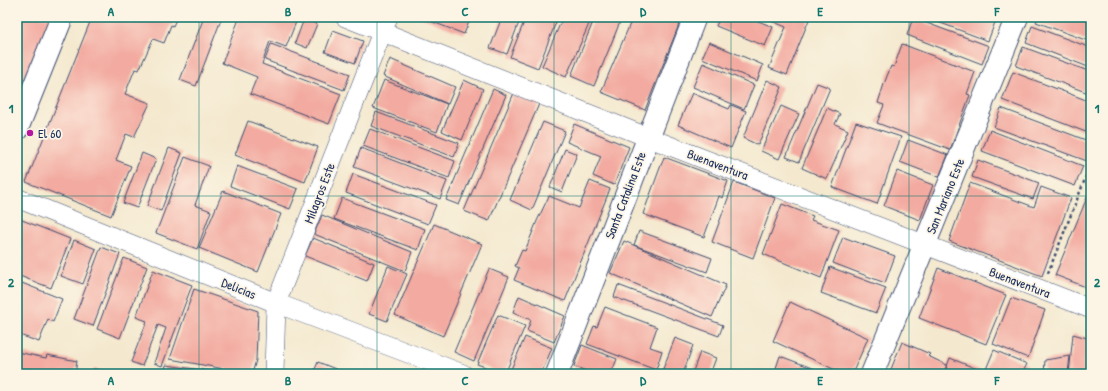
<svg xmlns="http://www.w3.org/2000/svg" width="1108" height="391" viewBox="0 0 1108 391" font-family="'Patrick Hand',sans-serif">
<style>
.building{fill:#f3aaa0}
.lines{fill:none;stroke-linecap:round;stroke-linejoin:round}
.minor-casing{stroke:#3c4b6f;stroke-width:20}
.tertiary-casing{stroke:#3c4b6f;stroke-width:24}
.path{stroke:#3c4b6f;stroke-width:2.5;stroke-dasharray:3 3;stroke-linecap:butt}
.minor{stroke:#fff;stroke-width:19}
.tertiary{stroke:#fff;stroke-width:22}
.grid{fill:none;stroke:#0f766e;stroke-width:1;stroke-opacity:0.55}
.poi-dot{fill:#b5179e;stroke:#fcf5e5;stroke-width:1.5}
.labels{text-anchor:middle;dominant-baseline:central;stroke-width:3.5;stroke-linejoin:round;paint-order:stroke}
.poi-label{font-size:13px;fill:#1b2f5e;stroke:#fcf5e5;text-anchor:start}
.street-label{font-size:13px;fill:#1b2f5e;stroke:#fcf5e5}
.neatline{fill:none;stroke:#0f766e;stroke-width:1.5}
.grid-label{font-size:13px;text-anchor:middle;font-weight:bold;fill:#0f766e}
</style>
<rect width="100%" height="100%" fill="#fcf5e5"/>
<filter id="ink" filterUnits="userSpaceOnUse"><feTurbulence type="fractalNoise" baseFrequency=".025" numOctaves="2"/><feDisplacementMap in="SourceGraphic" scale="8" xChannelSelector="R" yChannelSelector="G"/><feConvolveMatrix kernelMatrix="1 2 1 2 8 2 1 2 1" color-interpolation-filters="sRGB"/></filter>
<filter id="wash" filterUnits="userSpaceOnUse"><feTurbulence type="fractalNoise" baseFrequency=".012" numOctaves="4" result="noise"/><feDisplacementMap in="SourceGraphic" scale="16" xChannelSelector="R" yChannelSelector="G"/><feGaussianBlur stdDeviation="0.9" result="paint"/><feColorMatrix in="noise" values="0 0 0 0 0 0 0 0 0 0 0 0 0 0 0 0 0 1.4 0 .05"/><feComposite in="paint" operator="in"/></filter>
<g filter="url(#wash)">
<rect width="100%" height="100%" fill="#f4e9cf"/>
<g id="blocks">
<!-- building -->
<path class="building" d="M17,17h34l-34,91z
M92,17h85l-4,9 -2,-1 -7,18 -11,-4 -14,31 -4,-1 -10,25 25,9 -16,34 -8,-3 -10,26 15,6 -20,50 -85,-34z
M204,17h18l-26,69 -16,-6z
M236,17h62l-12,30 -16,-6 -8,23 79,30 -12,30 -79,-30 7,-17 -35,-14 17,-44z
M420,17h51l-7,17z
M502,17h19l-14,37 -17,-6z
M526,17h32l-20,51 -28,-11z
M563,17h29l-26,60 -24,-11z
M595,17h27l-28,69 -23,-10z
M628,17h54l-37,93 -44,-18 26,-61 5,-12z
M720,17h28l25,10 -8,19 -49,-20z
M762,17h48l-23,58 -18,-7 17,-41z
M925,17h72l-9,24z
M1038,17h41l12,4v21l-55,-20z
M913,18l76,28 -7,18 -75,-29z
M304,19l13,5 -10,24 -12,-5z
M1032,26l59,22v20l-65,-25z
M333,30l30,11 -8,22 -30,-11z
M709,42l54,23 -6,16 -55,-23z
M271,44l79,30 -6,16 -79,-30z
M902,44l73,28 -8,22 3,1 -20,55 -73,-27 7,-18 -6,-2 6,-19 7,-18 3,1z
M1023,47l68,25v22l-75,-28z
M390,59l65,28 -7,17 -65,-28z
M703,63l51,22 -10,24 -51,-22z
M1013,72l78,30v32l-89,-34z
M384,80l63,24 -10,28 -64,-24z
M464,80l19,9 -21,51 -20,-9z
M767,80l15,7 -24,58 -15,-7z
M817,83l13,5 -31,74 -13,-5z
M493,89l13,6 -47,110 -13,-5z
M514,93l25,11 -50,117 -25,-10z
M692,93l37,16 2,-4 15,6 -15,37 -53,-23z
M781,106l18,8 -20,45 -18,-8z
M827,108l13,6 -5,10 13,6 -21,49 -25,-11z
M1001,108l90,34v7l-4,12 -93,-34z
M376,112l83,31 -5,14 -83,-31z
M248,121l70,26 -13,35 -70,-27z
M543,122l22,9 -33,79 -22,-10z
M856,122l45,15 -24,67 -45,-17z
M574,124l55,23 -15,38 -21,-9 8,-20 -34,-14z
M370,129l85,32 -6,17 -86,-32z
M990,130l93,36 -8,20 -93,-35z
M908,140l40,15 -9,22 -39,-15z
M169,148l13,5 -21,58 -14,-5z
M361,148l86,33 -7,18 -86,-32z
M565,149l12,5 -15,38 -12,-5z
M142,153l14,6 -19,49 -14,-5z
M185,157l24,9 -14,39 16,6 -14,38 -41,-16z
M664,157l64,24 -6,17 -3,-2 -15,41 -61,-23z
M978,160l61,23 -6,16 -61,-22z
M237,166l61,23 -8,20 -60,-23z
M897,171l36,14 -13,35 -36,-14z
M353,174l83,31 -8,19 -82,-31z
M590,181l20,8 -45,112 -51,-21 5,-12 -4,-2 7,-16 3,1 12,-30 12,-25 30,12z
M734,182l41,16 -22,60 -41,-16z
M970,183l64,24 7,-20 30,11 -29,78 -93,-35z
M1091,188v101l-36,-14z
M223,191l58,23 -23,58 -59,-24z
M342,198l83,31 -7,21 -84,-31z
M782,204l31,12 -2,4 28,10 -18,48 -58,-24z
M322,215l90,37 -7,19 -91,-37z
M17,218l53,21 -19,49 -34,-13z
M434,224l48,20 -39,92 -48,-21z
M639,231l73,27 -5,14 -73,-27z
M843,237l52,19 -10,27 -52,-20z
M313,238l61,25 -7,18 -62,-25z
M74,240l22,9 -13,35 -22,-8z
M624,241l102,44 -14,32 -102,-44z
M101,247l19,7 -27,72 -19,-7z
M124,258l23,9 -27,71 -23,-9z
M388,266l19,8 -20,47 -18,-7z
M830,267l56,21 -10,25 -55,-20z
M938,268l68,27 -20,49 -67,-26z
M489,269l20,8 -35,84 -20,-9z
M153,270l39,15 -30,81 -8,-3 12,-35 -8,-3 -16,41 -11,-4 16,-41 -11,-4z
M17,281l45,18 -9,23 -5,-3 -9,23 -22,-8z
M618,285l105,40 -4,11 -105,-39z
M194,289l64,22 -2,49 -4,14 -82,-15z
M519,296l46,20 -11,26 -27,-11 4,-11 -18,-8z
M1011,298l34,12 -17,48 -35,-14z
M790,302l78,36 -16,36h-8l-71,-33z
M605,307l52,20 -7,20 12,4 -6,19 -69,-26 7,-18 3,1z
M498,315l27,11 -20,48 -28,-10z
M1073,334l18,5v35h-22z
M525,337l27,11 -11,26h-32z
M675,338l18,7 -10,29h-22z
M902,342l28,12 -2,2 19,9 -4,9h-54z
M582,345l35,14 -6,15h-18l-19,-8z
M994,350l33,14 -5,10h-38z
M17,352l29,6 1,-3 30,6 -2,13h-58z
M700,352l16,6 -6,16h-18z
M780,356l48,18h-35l-17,-6z
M1070,356l-2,18h-24l1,-14z
M950,358l32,13 -1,3h-37z
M318,362l30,12h-35z
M166,365l58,8v1h-60z
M94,369l14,3v2h-15z"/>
</g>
</g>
<g filter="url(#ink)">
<use href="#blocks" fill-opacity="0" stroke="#3c4b6f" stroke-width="1"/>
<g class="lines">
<defs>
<path id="minor" d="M345,17l302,120 444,172
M17,198l259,105 187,71
M274,374l2,-71 112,-286"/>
<path id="tertiary" d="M17,129l45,-112
M557,374l138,-357
M872,374l145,-357"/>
</defs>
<!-- minor casing -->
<use href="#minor" class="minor-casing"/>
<!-- tertiary casing -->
<use href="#tertiary" class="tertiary-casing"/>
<!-- path -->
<path class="path" d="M1048,273l43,-109"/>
<!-- minor -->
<use href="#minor" class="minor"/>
<!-- tertiary -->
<use href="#tertiary" class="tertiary"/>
</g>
</g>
<!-- grid -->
<path class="grid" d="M199,17v357M377,17v357M554,17v357M731,17v357M909,17v357M17,196h1074"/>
<!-- markers -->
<circle class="poi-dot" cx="30" cy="133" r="4"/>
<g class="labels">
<!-- poi labels -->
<g class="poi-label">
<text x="38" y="133">El 60</text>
</g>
<!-- street labels -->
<g class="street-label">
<text transform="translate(718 164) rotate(21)">Buenaventura</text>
<text transform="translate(319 193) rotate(-69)">Milagros Este</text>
<text transform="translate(625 195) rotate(-69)">Santa Catalina Este</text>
<text transform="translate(945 196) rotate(-68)">San Mariano Este</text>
<text transform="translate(1020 282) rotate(21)">Buenaventura</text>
<text transform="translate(239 288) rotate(22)">Delicias</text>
</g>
</g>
<!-- margin -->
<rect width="1108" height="391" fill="none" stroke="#fcf5e5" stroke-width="44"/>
<rect x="22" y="22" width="1064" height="347" class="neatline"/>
<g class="grid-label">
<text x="111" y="16">A</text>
<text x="288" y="16">B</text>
<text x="465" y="16">C</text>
<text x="643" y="16">D</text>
<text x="820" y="16">E</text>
<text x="997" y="16">F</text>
<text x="11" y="113">1</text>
<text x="1097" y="113">1</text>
<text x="11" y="287">2</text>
<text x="1097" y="287">2</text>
<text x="111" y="385">A</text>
<text x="288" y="385">B</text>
<text x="465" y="385">C</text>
<text x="643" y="385">D</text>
<text x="820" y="385">E</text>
<text x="997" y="385">F</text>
</g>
</svg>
